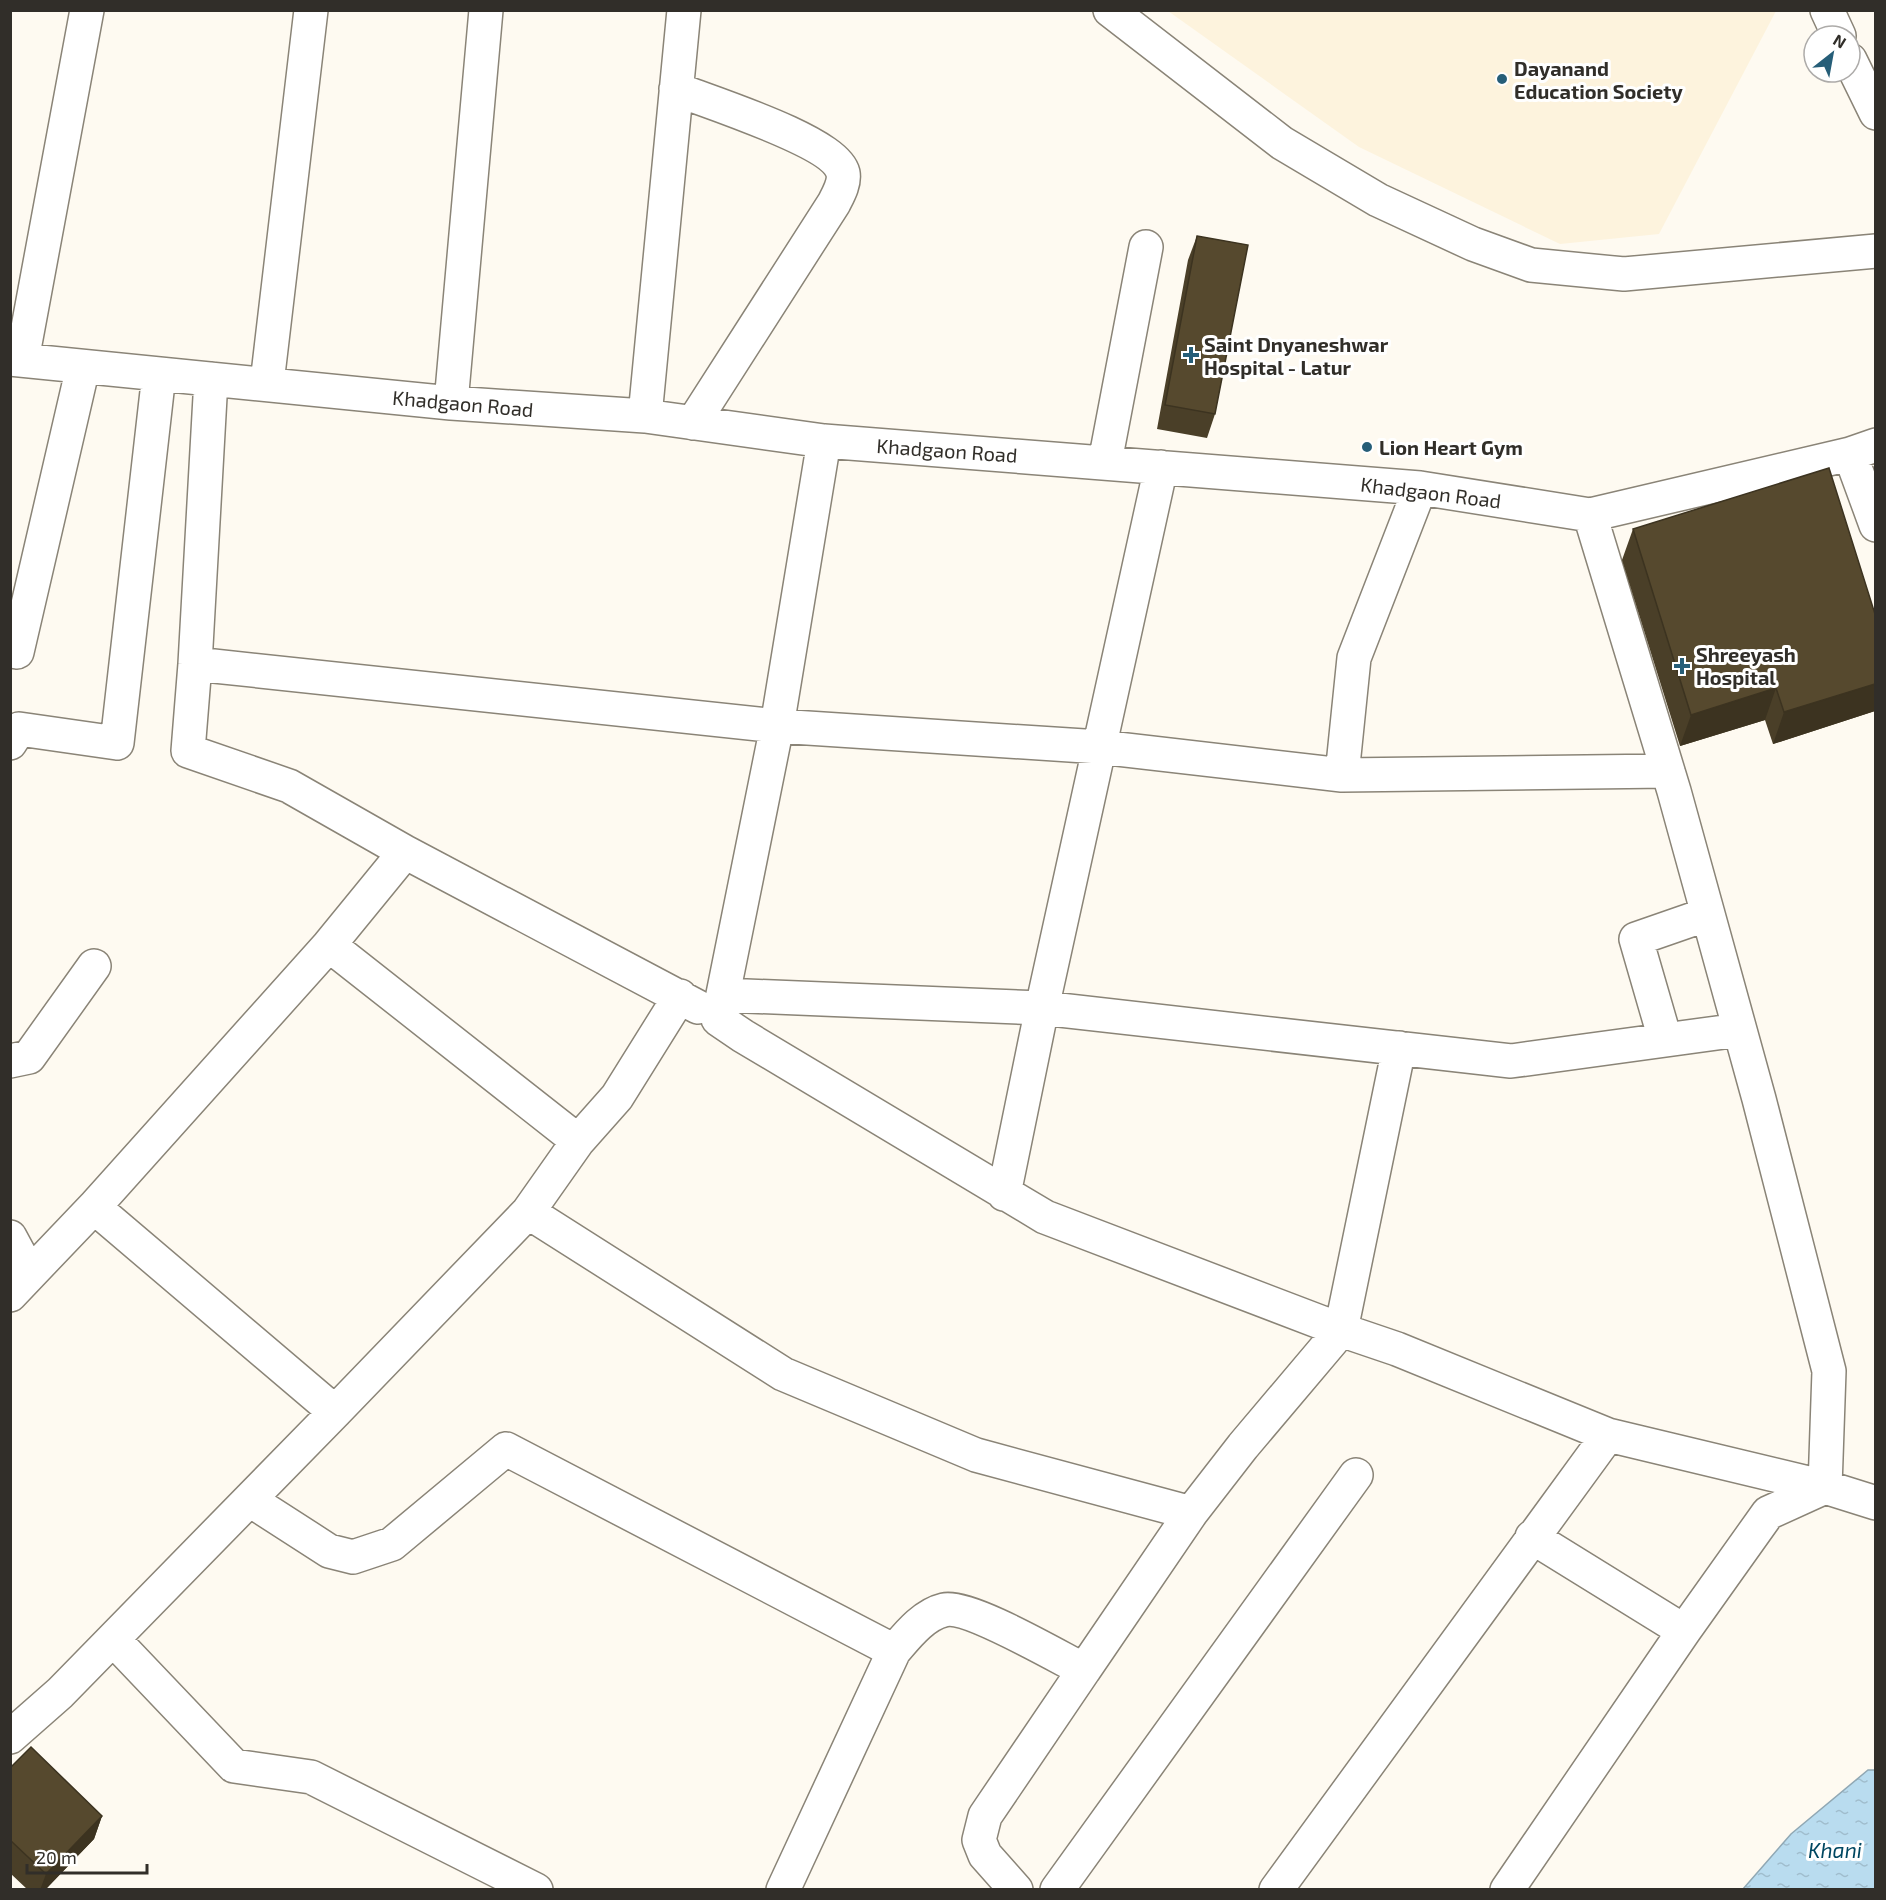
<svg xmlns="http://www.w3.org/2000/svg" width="1886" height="1900" viewBox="0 0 1886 1900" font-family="'Exo 2',sans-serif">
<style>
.built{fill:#fdf3dd}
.water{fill:url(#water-ripples);stroke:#90a8b4;stroke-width:1.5}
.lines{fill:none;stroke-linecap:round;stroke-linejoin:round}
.minor-casing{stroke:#8a8477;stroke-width:36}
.minor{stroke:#fff;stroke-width:33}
.wall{fill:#4a3f28}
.shaded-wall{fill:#3c3320}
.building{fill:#56492e;stroke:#3c3320;stroke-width:1.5}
.poi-dot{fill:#265e78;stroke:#fff;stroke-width:2}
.labels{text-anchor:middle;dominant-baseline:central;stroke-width:6;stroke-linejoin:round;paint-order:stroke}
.poi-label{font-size:20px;font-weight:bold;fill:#312e29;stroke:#fff;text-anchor:start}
.street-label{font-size:20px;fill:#312e29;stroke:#fff}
.water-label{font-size:21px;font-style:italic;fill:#004761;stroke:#fff}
</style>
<defs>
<pattern id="water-ripples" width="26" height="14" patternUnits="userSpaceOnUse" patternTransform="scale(1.5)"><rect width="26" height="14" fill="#b9dcef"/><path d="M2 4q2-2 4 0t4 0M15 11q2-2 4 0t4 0" fill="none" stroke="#a0bdcd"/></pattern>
</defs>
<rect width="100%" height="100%" fill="#fefaf1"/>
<!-- built -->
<path class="built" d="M1168,11h608l-117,223 -99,10 -201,-97z"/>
<!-- water -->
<path class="water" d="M1868,1770h7v119h-132l48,-55z"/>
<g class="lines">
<defs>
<path id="minor" d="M1110,10l172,133 96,57 95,44 58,21 93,9 252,-23
M1827,10l12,26
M1850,60l26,53
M676,89c32,13 159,52 167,84 2,10 -5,22 -9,30l-141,220
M10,359l441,44 194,13 179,25 596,47 170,27 260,-61 26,-9
M22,360l65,-350
M211,379l-16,285 -7,87 101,35 116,66 293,155
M267,383l44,-373
M451,403l35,-393
M645,416l39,-406
M824,441l-47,285 -59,293 25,17 302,181 296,113 56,19 211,86 217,52 51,16
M1850,454l26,71
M1105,462l41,-215
M10,651l7,1 66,-285
M195,664l582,62 323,21 242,28 326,-4
M10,743l9,-14 98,14 42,-369
M1342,775l12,-117 66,-170
M405,852l-76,93 249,196
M723,995l319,13 469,53 228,-31
M1665,1039l-29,-100 72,-25
M10,1061l19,-4 65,-91
M1004,1194l38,-186 119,-541
M94,1207l241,205
M528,1212l255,162 193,81 215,58 52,-67 98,-116 58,-282
M10,1237l20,37
M10,1295l84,-88 235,-262
M250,1500l79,51 24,6 39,-13 114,-95 388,202
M1532,1537l152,94
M113,1639l121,127 77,11 225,113
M1084,1670l107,-157
M10,1737l50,-44 275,-281 193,-200 50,-71 39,-44 63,-101
M783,1890l111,-239c13,-15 29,-36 50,-41 24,-6 114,47 140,60l-99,146 -6,24 6,15 31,35
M1057,1890l299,-415
M1276,1890l332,-455
M1507,1890l177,-259 84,-118 57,-26 4,-116 -70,-272 -85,-308 -84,-276"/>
</defs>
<!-- minor casing -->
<use href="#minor" class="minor-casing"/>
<!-- minor -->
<use href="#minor" class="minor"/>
</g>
<!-- wall -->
<path class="wall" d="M1197,236l18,178 -8,24 -50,-9 31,-169z
M1633,529l242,85v97l-102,33 -8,-24 -85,26 -58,-186z
M10,1768l92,48 -8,23 -49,51h-17l-18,-17z"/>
<!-- shaded-wall -->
<path class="shaded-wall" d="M1875,684v27l-102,33 11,-32z
M1776,688l-11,32 -85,26 11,-31z
M102,1816l-8,23 -49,51h-5l6,-16z"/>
<!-- building -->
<path class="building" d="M1197,236l51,9 -33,169 -50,-9z
M1829,468l46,146v70l-91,28 -8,-24 -85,27 -58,-186z
M31,1747l71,69 -56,58 -36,-34v-72z"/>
<!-- markers -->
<g class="poi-dot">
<circle cx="1502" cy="79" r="6"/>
<path d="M1188 346h6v6h6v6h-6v6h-6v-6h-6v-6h6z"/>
<circle cx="1367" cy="447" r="6"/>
<path d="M1679 657h6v6h6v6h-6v6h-6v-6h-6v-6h6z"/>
</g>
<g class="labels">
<!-- poi labels -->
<g class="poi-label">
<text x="1514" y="68">Dayanand<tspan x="1514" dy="23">Education Society</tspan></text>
<text x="1204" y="344">Saint Dnyaneshwar<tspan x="1204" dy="23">Hospital - Latur</tspan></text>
<text x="1379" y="447">Lion Heart Gym</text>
<text x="1696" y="654">Shreeyash<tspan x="1696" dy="23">Hospital</tspan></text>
</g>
<!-- street labels -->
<g class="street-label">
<text transform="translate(463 403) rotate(5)">Khadgaon Road</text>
<text transform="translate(947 450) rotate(4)">Khadgaon Road</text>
<text transform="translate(1431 492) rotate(7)">Khadgaon Road</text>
</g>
<!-- water labels -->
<g class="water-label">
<text x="1835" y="1849">Khani</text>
</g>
</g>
<!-- border -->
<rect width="1886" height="1900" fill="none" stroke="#312e29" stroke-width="24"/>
<!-- north arrow -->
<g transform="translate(1832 54) rotate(31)"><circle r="28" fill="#ffffff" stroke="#adaba9" stroke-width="1.5"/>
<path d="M0-4.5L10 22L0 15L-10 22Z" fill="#265e78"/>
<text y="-9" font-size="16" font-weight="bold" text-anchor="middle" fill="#312e29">N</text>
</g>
<!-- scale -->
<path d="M27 1864v9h120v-9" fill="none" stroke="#312e29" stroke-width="3"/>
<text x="36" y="1864" font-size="18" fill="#312e29" stroke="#ffffff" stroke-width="4.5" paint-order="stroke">20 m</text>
</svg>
